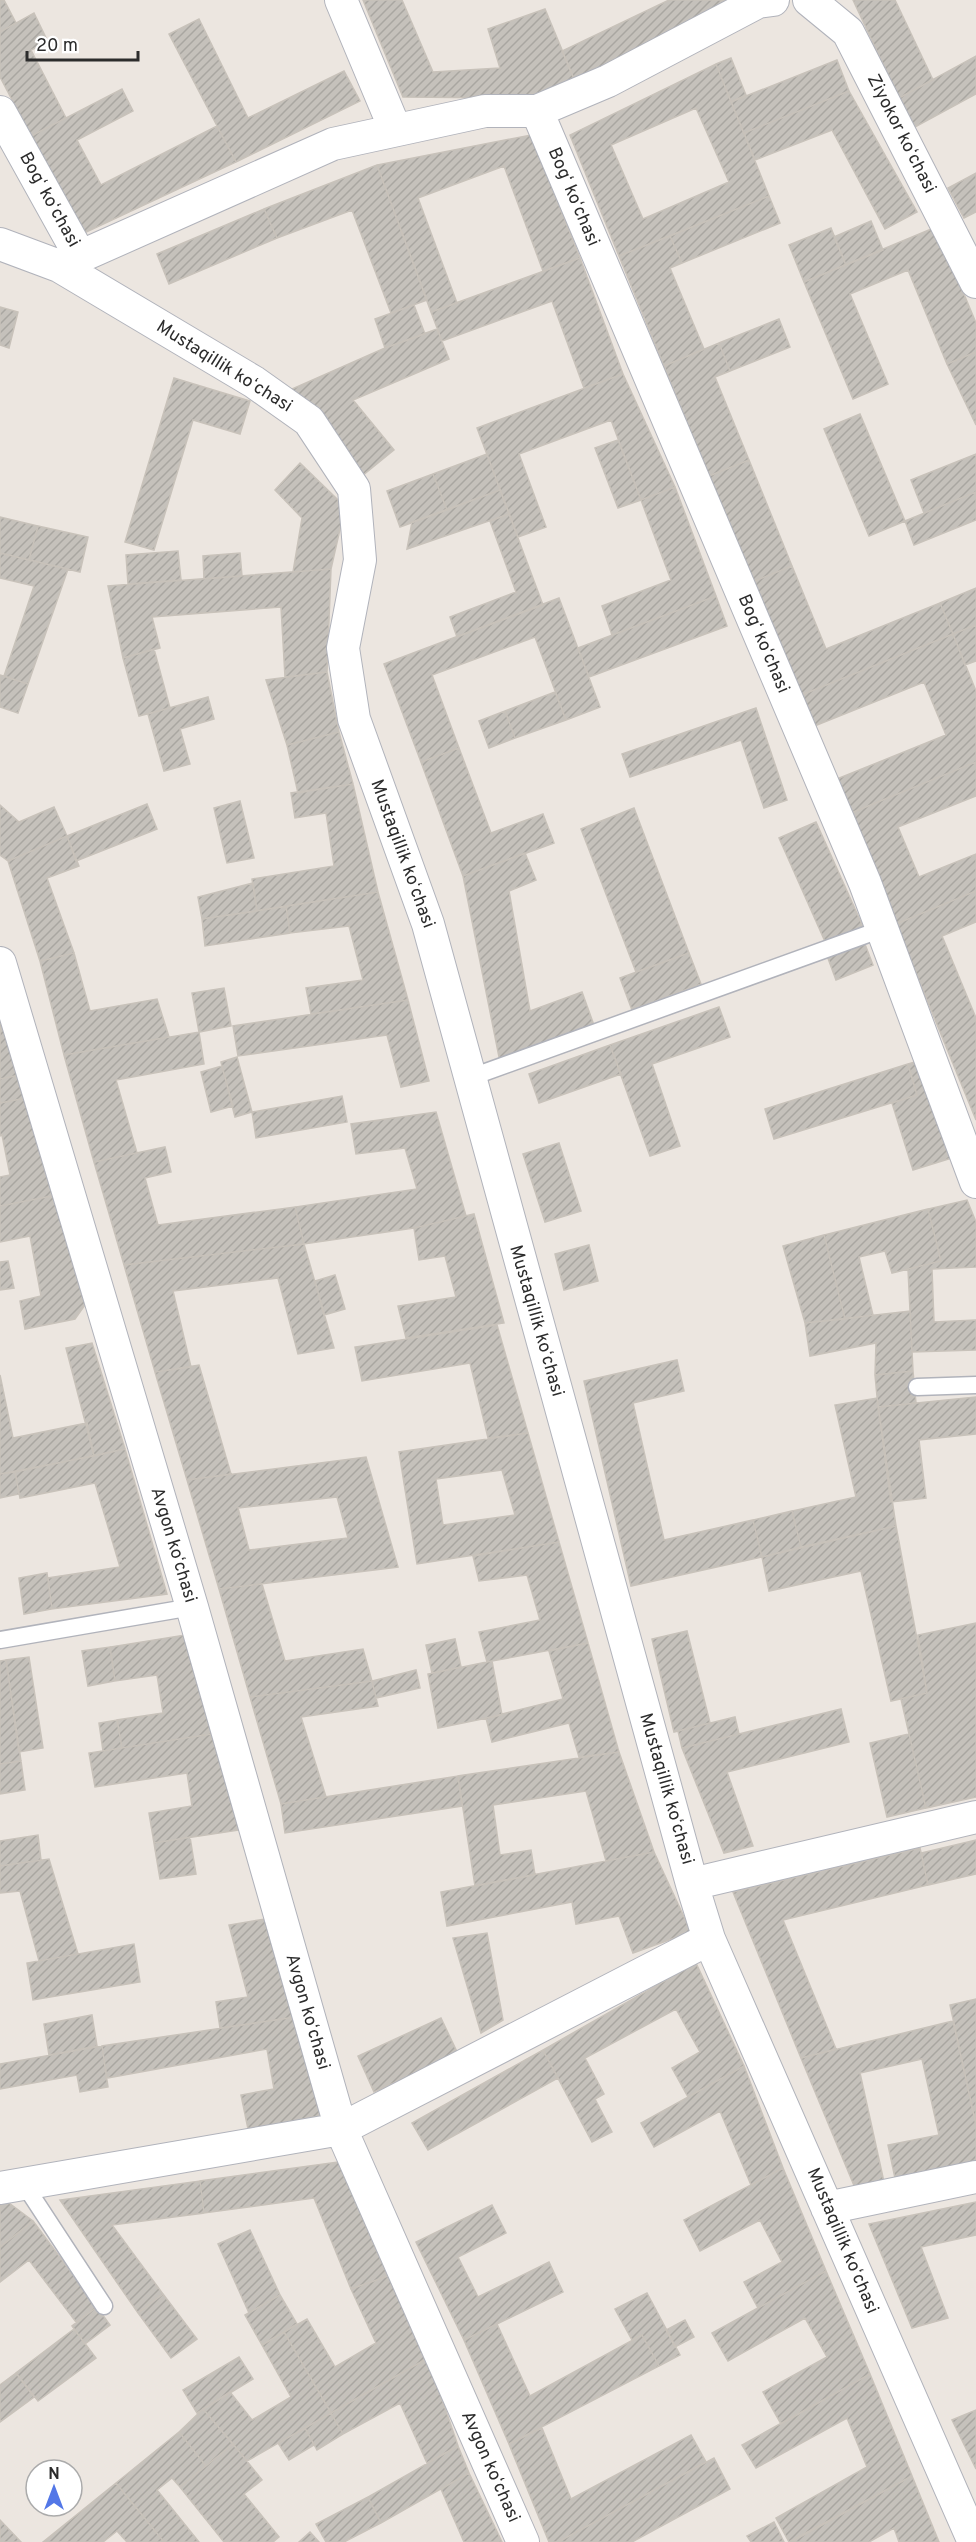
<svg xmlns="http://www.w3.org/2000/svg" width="976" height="2542" viewBox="0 0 976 2542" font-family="Overpass,sans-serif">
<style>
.building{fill:url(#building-hatch);stroke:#c8c2ba;stroke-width:1.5;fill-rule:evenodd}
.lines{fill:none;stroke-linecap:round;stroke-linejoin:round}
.lane-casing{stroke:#b1b3bb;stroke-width:19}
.street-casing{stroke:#b1b3bb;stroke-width:34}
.lane{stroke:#fff;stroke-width:16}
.street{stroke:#fff;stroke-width:32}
.labels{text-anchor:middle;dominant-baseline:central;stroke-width:6;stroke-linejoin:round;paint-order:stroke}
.street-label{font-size:18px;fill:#2c2c2c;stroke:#fff}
</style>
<defs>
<pattern id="building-hatch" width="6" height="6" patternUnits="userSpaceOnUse" patternTransform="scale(1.5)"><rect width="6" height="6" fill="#c5c1bb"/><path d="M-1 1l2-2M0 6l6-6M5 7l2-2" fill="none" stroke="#a9a6a1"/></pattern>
</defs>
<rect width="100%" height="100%" fill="#ece6e0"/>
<!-- building -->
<path class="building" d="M0,0h4l12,23 -16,9z
M363,0h39l31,72 67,-4 -12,-39 57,-20 32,77 -66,12 -108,-1z
M669,0h55l5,10 -152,76 -15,-35z
M853,0h42l38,80 -34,18z
M34,13l14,29 -17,8 35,68 -35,18 -31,-59v-45z
M199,19l49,99 96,-47 16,30 -124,61 -67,-128z
M976,56v38l-61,33 -16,-29z
M731,58l15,37 -15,7 -15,-38z
M837,60l12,31 -105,42 -13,-31z
M716,64l53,132 -150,60 -49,-121zM696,108l33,74 -86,37 -32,-74z
M122,89l11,22 -56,29 24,45 116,-59 19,36 -154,72 -51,-98z
M849,91l68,121 -32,17 -53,-99 -77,30 -11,-27z
M531,135l49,123 -37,13 -39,-105 -86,32 39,105 -26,9 -54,-147z
M377,165l50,135 -36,13 -39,-103 -75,28 -13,-29z
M976,173v39l-12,6 -16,-30z
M769,196l11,27 -98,40 -12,-27z
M264,209l13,29 -108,46 -12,-30z
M871,221l12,29 -37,15 -12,-28z
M936,227l40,96v29l-29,12 -39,-94 -58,24 38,90 -35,15 -49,-117z
M831,228l15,37 -42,17 -15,-37z
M670,236l12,27 -12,5 34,81 -40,17 -45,-110z
M580,258l43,116 -39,14 -32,-87 -110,40 -11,-29z
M414,305l11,29 -40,14 -10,-29z
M0,307l18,5 -9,36 -9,-3z
M779,319l11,28 -60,24 -11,-28z
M437,329l12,30 -96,41 41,50 -32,26 -70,-87 93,-41z
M719,343l11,28 -15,6 34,83 -40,16 -45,-110z
M976,352v73l-29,-61z
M623,374l52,113 -34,13 -30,-80 -92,34 27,73 -28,10 -41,-109z
M174,378l76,23 -10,33 -47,-14 -39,130 -29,-8z
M860,414l45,107 -36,15 -45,-107z
M618,440l23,60 -23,8 -23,-60z
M487,454l13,36 -53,20 -14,-36z
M976,454v38l-52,21 -13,-33z
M749,460l43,106 -40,16 -43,-106z
M300,463l38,37 5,16 -12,53 -38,3 9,-54 -27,-28z
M433,474l14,36 -47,17 -13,-36z
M675,487l41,109 -104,39 -10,-29 69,-26 -30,-80z
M500,490l9,24 -102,35 5,-27z
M976,492v28l-62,25 -9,-24z
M509,514l34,91 -86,32 -7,-20 66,-25 -26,-71z
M0,517l38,9 -9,34 -29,-7z
M38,526l50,11 -8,35 -51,-12z
M178,551l3,29 -53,4 -2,-29z
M0,553l68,16 -40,115 -24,-8 30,-90 -34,-8z
M240,553l2,23 -38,3 -1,-23z
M792,566l34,83 114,-46 13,31 -154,62 -47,-114z
M331,569l-4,103 -42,5 -4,-70 -129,10 8,31 -37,10 -15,-72z
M976,588v37l-23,9 -13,-31z
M716,596l11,30 -138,51 -11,-29z
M559,598l41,109 -34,13 -31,-83 -103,38 27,73 -38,14 -37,-98z
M976,625v36l-11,4 -12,-31z
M953,634l23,57v71l-125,51 -14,-34 109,-44 -22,-53 -112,45 -13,-31z
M154,649l16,59 -31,8 -16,-58z
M327,672l12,60 -52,13 -21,-65z
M0,675l28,9 -10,29 -18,-6z
M555,692l11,28 -51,18 -10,-27z
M208,697l6,22 -34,10 10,35 -26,7 -16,-57z
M756,708l31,92 -23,8 -23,-68 -111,37 -8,-23z
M505,711l10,27 -26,10 -10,-27z
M339,732l14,52 -55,9 -11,-48z
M459,748l32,85 52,-19 11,29 -91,33 -42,-114z
M976,762v34l-78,31 21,50 57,-23v37l-80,33 -45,-111z
M353,784l25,108 -121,19 -5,-32 82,-13 -8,-53 -31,5 -4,-25z
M240,801l14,57 -27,5 -13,-55z
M147,804l10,25 -81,32 -9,-25z
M0,805l19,17 35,-15 13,29 -59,25 -8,-6z
M634,808l55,145 -53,19 -55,-143z
M816,822l48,107 -37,17 -48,-108z
M67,836l12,30 -32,12 27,75 -34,8 -32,-100z
M525,853l11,27 -27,11 21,120 52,-19 13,36 -95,34 -37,-186z
M253,883l4,28 -55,8 -4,-22z
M976,891v31l-34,14 34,82v102l-80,-196z
M378,892l30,108 -97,14 -5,-26 57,-8 -14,-54 -59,7 -4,-27z
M286,906l4,27 -85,13 -3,-27z
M863,939l10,26 -37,15 -10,-27z
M74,953l16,58 67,-12 12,38 -105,18 -24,-94z
M689,953l12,31 -69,26 -12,-32z
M224,988l7,38 -32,6 -7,-39z
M408,1000l21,81 -28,6 -14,-52 -149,21 -5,-30z
M0,1002l20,73 -20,4z
M719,1007l11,30 -78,27 28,82 -30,10 -40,-111z
M199,1032l5,32 -88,16 21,73 -43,9 -30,-107z
M610,1045l11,29 -82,29 -10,-29z
M237,1057l15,55 -17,5 -14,-55z
M925,1059l30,98 -42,13 -21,-67 25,-8 -9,-31z
M908,1064l9,31 -143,44 -9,-30z
M222,1066l11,40 -22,6 -10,-40z
M20,1075l6,23 -26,5v-24z
M342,1096l5,26 -91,16 -4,-26z
M26,1098l31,97 -57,11v-29l10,-2 -8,-40 -2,1v-33z
M436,1112l30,104 -52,12 -110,16 -9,-37 122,-18 -12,-41 -49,6 -5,-30z
M559,1143l22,68 -36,11 -22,-68z
M165,1147l6,25 -26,6 13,47 137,-18 9,37 -180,21 -30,-103z
M57,1195l30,107 -12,17 -50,10 -5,-28 21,-5 -11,-60 -30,6v-36z
M967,1200l9,22v45l-44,2 2,53 42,-2v30l-64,2 -4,-83 33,-8 -13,-52z
M928,1209l13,52 -49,12 -7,-22 -26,6 14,58 -28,4 -21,-84z
M474,1214l30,109 -98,15 -8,-32 58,-9 -11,-41 -26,4 -5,-32z
M824,1235l21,84 -40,4 -22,-77z
M304,1244l30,104 -36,6 -20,-76 -105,13 18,76 -36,5 -31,-107z
M589,1245l9,36 -34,9 -9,-36z
M8,1261l6,27 -14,2v-28z
M335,1275l10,34 -21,6 -9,-34z
M910,1311l3,60 -38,4 1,-32 -66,13 -5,-33z
M497,1325l31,108 -40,5 -18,-75 -108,18 -7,-34z
M92,1343l33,106 -31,7 -28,-108z
M677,1360l7,31 -51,12 31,137 89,-20 9,37 -131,29 -47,-205z
M199,1365l32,109 -44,6 -32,-108z
M913,1371l3,32 -38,4 -3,-32z
M0,1375l13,63 74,-15 7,33 -94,18z
M976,1397v37l-57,6 7,58 -35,4 -13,-95z
M877,1398l19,128 -95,21 -9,-36 64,-14 -21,-92z
M528,1433l31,109 -142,22 -18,-112zM502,1470l13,45 -72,10 -7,-46z
M125,1449l42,145 -115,15 -4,-31 72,-11 -25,-84 -75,15 -5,-26z
M366,1457l32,110 -179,22 -32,-109zM337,1497l11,41 -99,12 -11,-42z
M15,1472l4,22 -19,4v-24z
M792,1511l9,36 -39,10 -9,-37z
M896,1526l31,167 -36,8 -30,-130 -92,20 -7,-34z
M559,1542l29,101 -101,19 -8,-30 61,-12 -13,-45 -48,6 -6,-25z
M47,1573l5,36 -28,5 -5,-36z
M262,1584l23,77 78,-12 9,32 -122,16 -31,-108z
M976,1623v174l-50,11 -25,-109 26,-6 -9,-58z
M687,1631l23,92 -36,9 -22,-93z
M185,1635l33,98 -96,15 -5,-28 46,-7 -6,-38 -42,6 -5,-34z
M455,1639l6,28 -29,6 -6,-28z
M588,1643l31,109 -40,5 -10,-34 -77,19 -6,-24 77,-19 -14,-48z
M110,1647l5,34 -27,5 -6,-35z
M29,1657l14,91 -24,4 -13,-92z
M6,1660l15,101 -21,3v-103z
M492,1661l10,54 -64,13 -10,-54z
M416,1670l4,18 -44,10 -4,-17z
M372,1681l6,25 -77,11 25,80 -45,7 -31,-107z
M841,1709l8,33 -122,30 26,74 -29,7 -42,-105z
M735,1717l4,17 -57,14 -4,-17z
M117,1720l5,28 -19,3 -4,-28z
M218,1733l28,96 -92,14 -5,-30 43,-7 -5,-33 -92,14 -6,-34z
M909,1734l17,74 -39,9 -17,-74z
M619,1752l35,100 -48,9 -20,-70 -93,14 7,50 31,-5 4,25 -60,11 -17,-110z
M21,1761l4,29 -25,4v-30z
M458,1776l4,30 -177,27 -4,-29z
M38,1835l3,25 -41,6v-25z
M190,1837l6,37 -36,5 -6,-36z
M976,1840v34l-48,11 -7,-32z
M920,1848l8,37 -145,35 53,129 -35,9 -68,-166z
M654,1852l37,80 -58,21 -14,-37 -43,8 -4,-22 -125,24 -6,-34z
M49,1859l29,95 -39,7 -19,-70 -20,2v-27z
M265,1919l31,98 -76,11 -4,-26 32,-5 -19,-72z
M487,1933l16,87 -22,13 -28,-95z
M134,1944l6,38 -107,18 -6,-37z
M696,1963l48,103 -56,31 -16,-29 28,-16 -24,-43 -91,49 19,36 -9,5 17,33 -20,10 -49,-92z
M976,1999v126l-26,-120z
M92,2015l5,31 -48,9 -5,-31z
M296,2017l28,98 -76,14 -7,-34 33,-6 -7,-40 -160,29 -5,-32z
M441,2018l17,36 -84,38 -16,-36z
M953,2021l23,104v36l-81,17 -7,-33 51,-10 -17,-76 -62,14 24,109 -29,6 -54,-130z
M102,2046l6,41 -28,5 -3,-17 -77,14v-25z
M543,2050l15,28 -130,72 -16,-27z
M744,2066l39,102 -32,17 -31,-74 -66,36 -13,-24z
M338,2162l50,114 -37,13 -37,-91 -110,15 -4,-32z
M783,2168l43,103 -68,37 -14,-26 38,-20 -22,-42 -60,31 -16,-31z
M200,2181l4,32 -92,12 51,69 -25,19 -78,-113z
M976,2202v33l-55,12 27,71 -36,10 -43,-104z
M9,2203l24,18 -33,26v-42z
M492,2205l14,28 -48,24 20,40 71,-35 14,30 -99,48 -48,-98z
M33,2221l64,86 -21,15 -47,-62 -29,22v-35z
M250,2230l30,65 -31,18 -31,-69z
M826,2271l44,103 -89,50 -18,-32 64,-35 -22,-39 -77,43 -16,-28z
M388,2276l40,82 -97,55 -47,-81 23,-13 28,48 41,-24 -25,-54z
M647,2293l33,62 -21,11 -17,-31 -10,5 -17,-31z
M163,2294l34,45 -26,19 -33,-45z
M280,2295l17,29 -35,21 -17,-30z
M97,2307l13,18 -25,19 -13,-18z
M685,2320l9,17 -19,10 -9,-17z
M497,2324l33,72 112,-61 17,31 -150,78 -45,-104z
M74,2329l22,29 -58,43 -22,-28z
M284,2332l47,81 -84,48 -44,-52 27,-17 22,28 39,-23 -29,-52z
M239,2357l14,22 -56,34 -14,-23z
M428,2358l30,88 -31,17 -27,-60 -57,31 -12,-21z
M16,2373l18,24 -34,25v-37z
M870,2374l42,102 -123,66 -13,-24 91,-51 -20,-49 -91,50 -14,-23z
M203,2409l30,35 -27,22 -27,-34z
M976,2410v59l-24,-49z
M331,2413l12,21 -26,16 -12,-22z
M305,2428l9,17 -25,15 -11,-17z
M542,2428l29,71 120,-64 15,27 -148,80h-9l-40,-98z
M179,2432l27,34 -26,21 -8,-9 -15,12 42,52h-35l-48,-59z
M233,2444l29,36 -18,14 35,43 -6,5h-49l-44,-55z
M458,2446l11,27 -88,50 -13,-26z
M714,2458l16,31 -98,53h-74z
M469,2473l33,69h-38l-23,-53z
M912,2476l27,66h-40l-5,-14 -25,14h-78z
M116,2483l48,59h-37l-10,-11 -14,11h-60z
M368,2497l13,26 -37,19h-18l-10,-18z
M0,2520l21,22h-21z
M774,2522l10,20h-33l-4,-6z
M310,2532l9,10h-20z"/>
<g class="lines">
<defs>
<path id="lane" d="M469,1078l413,-149
M917,1387l59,-2
M0,1640l192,-33
M24,2184l80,122"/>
<path id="street" d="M341,0l54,129
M809,0l39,32 128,250
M537,111l328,772 111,299
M0,112l80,144
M0,244l59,22 195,116 55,39 45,68 6,71 -17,88 11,71 74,205 264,960 17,55 265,603
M59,266l274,-122 152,-33h52l71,-30 150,-79 15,-2
M0,963l192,644 149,522 182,413
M692,1884l284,-67
M0,2188l341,-59 368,-190
M827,2208l149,-31"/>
</defs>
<!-- lane casing -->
<use href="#lane" class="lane-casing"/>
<!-- street casing -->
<use href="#street" class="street-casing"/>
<!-- lane -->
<use href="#lane" class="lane"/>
<!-- street -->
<use href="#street" class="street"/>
</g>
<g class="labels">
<!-- street labels -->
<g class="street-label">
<text transform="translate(901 134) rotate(63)">Ziyokor koʻchasi</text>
<text transform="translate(573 197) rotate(67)">Bogʻ koʻchasi</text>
<text transform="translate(49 200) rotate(61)">Bogʻ koʻchasi</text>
<text transform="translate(224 367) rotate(32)">Mustaqillik koʻchasi</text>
<text transform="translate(763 644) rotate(67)">Bogʻ koʻchasi</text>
<text transform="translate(402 854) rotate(70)">Mustaqillik koʻchasi</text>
<text transform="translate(536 1321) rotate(74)">Mustaqillik koʻchasi</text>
<text transform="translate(173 1545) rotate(73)">Avgon koʻchasi</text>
<text transform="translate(666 1789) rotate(74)">Mustaqillik koʻchasi</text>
<text transform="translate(307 2012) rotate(74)">Avgon koʻchasi</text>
<text transform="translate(842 2241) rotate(67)">Mustaqillik koʻchasi</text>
<text transform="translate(490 2467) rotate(66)">Avgon koʻchasi</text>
</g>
</g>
<!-- north arrow -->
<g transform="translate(54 2488)"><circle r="28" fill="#ffffff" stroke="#ababab" stroke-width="1.5"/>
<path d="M0-4.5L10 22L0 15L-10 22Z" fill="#5377e7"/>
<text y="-9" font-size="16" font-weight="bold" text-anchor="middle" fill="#2c2c2c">N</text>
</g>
<!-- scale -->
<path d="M27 51v9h111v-9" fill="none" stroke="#2c2c2c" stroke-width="3"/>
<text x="36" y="51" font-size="18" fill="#2c2c2c" stroke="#ffffff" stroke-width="4.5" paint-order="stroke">20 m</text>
</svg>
